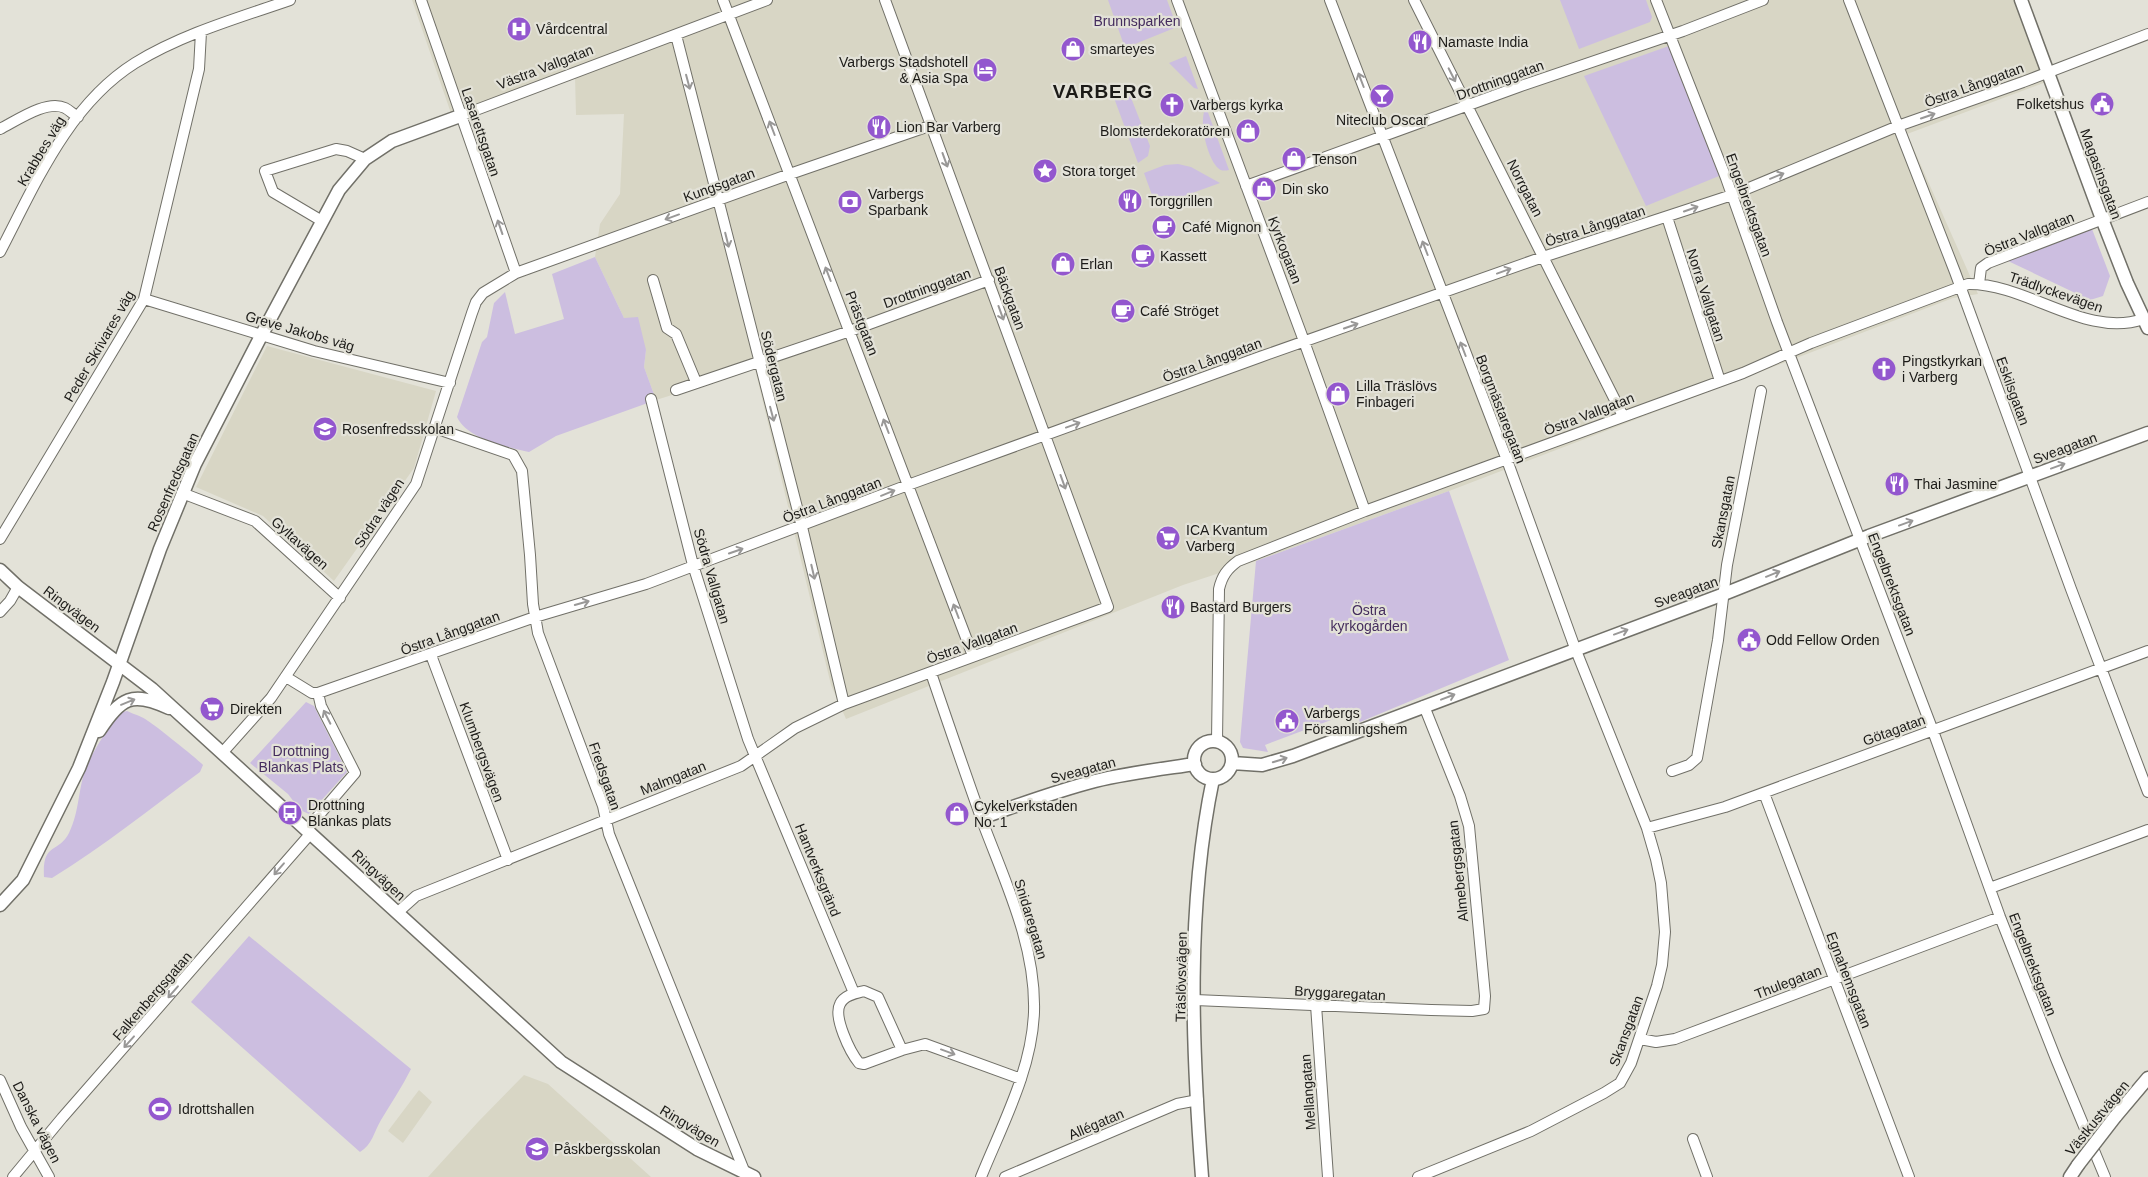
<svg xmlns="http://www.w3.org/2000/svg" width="2148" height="1177" viewBox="0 0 2148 1177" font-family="Arial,sans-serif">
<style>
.built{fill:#d8d6c5}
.green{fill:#ccbee0}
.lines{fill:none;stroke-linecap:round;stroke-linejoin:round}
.minor-casing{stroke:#717068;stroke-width:12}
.tertiary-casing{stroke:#717068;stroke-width:15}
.minor{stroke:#fff;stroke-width:10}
.tertiary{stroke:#fff;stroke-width:12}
.tertiary-bridge-casing{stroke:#717068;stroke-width:15;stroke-linecap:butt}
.tertiary-bridge{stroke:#fff;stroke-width:12}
.oneway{stroke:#999897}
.labels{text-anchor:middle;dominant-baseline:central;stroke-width:4.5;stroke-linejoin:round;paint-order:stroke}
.park-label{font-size:14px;fill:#452d5e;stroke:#e3e2d8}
.poi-label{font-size:14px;fill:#1c1b18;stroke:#e3e2d8;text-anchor:start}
.street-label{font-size:14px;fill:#1c1b18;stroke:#e3e2d8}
.district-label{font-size:19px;font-weight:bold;letter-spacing:1px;fill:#1c1b18;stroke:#e3e2d8}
</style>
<rect width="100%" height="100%" fill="#e3e2d8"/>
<!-- built -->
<path class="built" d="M412,0h1615l30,78 -150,56 71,160 -25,4 -504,193 -193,70 -73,24 -337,134 -15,-34 -76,-316 -99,31 -12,-33 2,-17 -22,-32 -29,-61 5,-33 20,-30 4,-80 -48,1 -1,-39 -121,46z
M267,346l169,45 -22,77 -80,113 -71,-65 -67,-29z
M524,1075l24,9 103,93h-223l50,-55z
M419,1090l13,12 -29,41 -15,-12z"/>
<!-- green -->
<path class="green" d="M1108,0h59l10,27 -52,21z
M1560,0h86l6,17 -2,5 -71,27z
M1669,46l50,130 -73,30 -62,-130z
M1186,56l12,33 -4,-1 -25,-25z
M1119,83l7,2 24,61 -2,10 -10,7 -28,-76z
M1206,107l23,63c-5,1 -8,1 -11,-2 -11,-10 -20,-48 -12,-61z
M1178,164l13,3 29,16 -64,23 -12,-33 21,-8z
M2092,229l18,47 -7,20 -13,4 -82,-39z
M595,257l29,61 14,-1 8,33 -2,17 12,33 -100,36 -27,16c-22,-5 -62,-13 -72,-35l25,-75 5,-5 7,-34 11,-11 10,42 49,-15 -12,-45z
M1449,491l60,169 -149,62 -5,-11 -90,34 3,7 -25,-4 -3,-6 16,-181z
M306,702l8,4 33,66 -38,42 -9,-4 -12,-16 -38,-31z
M127,711c6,3 15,5 21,10 7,4 53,41 55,44l-3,7c-49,36 -96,74 -148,106l-8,-1c-2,-35 14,-23 25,-44 11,-22 9,-47 18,-68 8,-17 20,-34 29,-51z
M249,936l162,133c-9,18 -20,34 -30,51 -7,12 -9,25 -21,32l-169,-150z"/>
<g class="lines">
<defs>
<path id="minor" d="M421,0l95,273
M723,0l250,656
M1177,0l124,333 64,178
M1330,0l177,460 68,188 72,180 9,31 5,24 4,49 -3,33 -5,21 -26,77 -11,20 -16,10 -73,38 -113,46
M1414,0l209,416
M1656,0l70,178 51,144 156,409 67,186 56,142 49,118
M1849,0l106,272 116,317 77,203
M676,35l126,492 42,177
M460,116l307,-116
M0,129c16,-8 47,-30 65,-21 4,2 8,6 13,9
M1246,186l272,-99 165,-56 80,-31
M1667,217l53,164
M322,221l-49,-29 -8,-21 71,-22 11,2 18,8
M0,252c35,-67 68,-147 135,-189 47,-29 103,-45 155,-63
M653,280l14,48 9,6 20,48
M1979,284l2,-16 7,-5 160,-61
M144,299l170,52 136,32
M676,390l174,-59 139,-51
M651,399l42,166 55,174 106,254
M435,428l78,27 9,16 8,84 3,49 5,29 65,173 6,28 136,339
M182,493l73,28 85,77
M0,539l144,-240 55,-230 2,-37
M0,612l10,-11 8,-14
M431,655l77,205
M931,673c17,50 34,100 52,150 23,61 53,123 51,189 -2,58 -32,113 -53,165
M286,677l26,16h6l217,-76 111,-33 262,-99 352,-128 283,-100 189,-62 166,-69 125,-44 125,-48
M1217,741l2,-152c3,-13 8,-20 19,-28l127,-50 378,-138 68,-30 157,-59c59,-1 118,55 175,35
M223,752l48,-54 145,-214 56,-171 4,-11 7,-9 33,-20 274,-99 142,-49
M1672,771l17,-6 8,-7 21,-118 9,-75 34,-174
M1764,793l145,384
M1647,828l78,-21 423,-156
M307,829l48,-56 -34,-67 -3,-13
M1990,888l158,-58
M397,913l19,-17 325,-130 54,-38 49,-24 264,-97 -223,-607
M864,991l14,6 24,53 -38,14 -5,-1c-9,-11 -26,-46 -19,-59 4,-9 16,-11 24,-13z
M1195,1000l236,10 41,1 12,-2 1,-13 -16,-170 -9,-30 -36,-90
M1316,1005l12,172
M1640,1039l16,3 19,-3 325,-122
M902,1050l23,-6 96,35
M0,1080l21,47 28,50
M1693,1139l14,38
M13,1177l49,-59 249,-285
M1005,1177l172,-73 21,-4"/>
<path id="tertiary" d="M2021,0l81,219 25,64 21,45
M0,570l18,17 134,102 409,373 136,87 57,28
M99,731c22,-34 33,-40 70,-23
M1194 760a19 19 0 1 1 38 0a19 19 0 1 1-38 0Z
M1232,763l30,2 31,-9 431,-162 145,-58 279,-103
M981,818c38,-13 75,-27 114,-37 33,-8 67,-12 100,-17
M0,905l23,-25 56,-112 34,-86 47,-133 35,-85 66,-128 78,-146 26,-31 27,-18 68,-25
M2115,1117l33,-39
M1202,1177c-10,-131 -16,-269 11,-398
M2070,1177l8,-12"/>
</defs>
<!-- minor casing -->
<use href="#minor" class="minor-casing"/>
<!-- tertiary casing -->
<use href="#tertiary" class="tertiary-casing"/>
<!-- minor -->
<use href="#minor" class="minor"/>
<!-- tertiary -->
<use href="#tertiary" class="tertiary"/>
<defs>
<path id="tertiary-bridge" d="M2078,1165l37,-48"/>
</defs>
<!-- tertiary-bridge casing -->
<use href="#tertiary-bridge" class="tertiary-bridge-casing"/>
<!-- tertiary-bridge -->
<use href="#tertiary-bridge" class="tertiary-bridge"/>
</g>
<!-- one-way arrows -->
<defs><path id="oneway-shaft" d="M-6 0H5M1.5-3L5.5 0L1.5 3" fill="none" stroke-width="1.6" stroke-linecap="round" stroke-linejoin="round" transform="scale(1.25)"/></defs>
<g class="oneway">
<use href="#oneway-shaft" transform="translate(1452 75) rotate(63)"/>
<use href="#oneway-shaft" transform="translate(1361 80) rotate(-111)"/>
<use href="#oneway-shaft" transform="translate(688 82) rotate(75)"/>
<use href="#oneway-shaft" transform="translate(1928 116) rotate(-19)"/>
<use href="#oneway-shaft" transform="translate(772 128) rotate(-111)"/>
<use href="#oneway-shaft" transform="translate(945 160) rotate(70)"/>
<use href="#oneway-shaft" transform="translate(1777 176) rotate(-22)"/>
<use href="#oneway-shaft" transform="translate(1691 209) rotate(-19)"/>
<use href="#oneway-shaft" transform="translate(672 217) rotate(160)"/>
<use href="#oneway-shaft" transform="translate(500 227) rotate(-109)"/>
<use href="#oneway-shaft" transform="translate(727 240) rotate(76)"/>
<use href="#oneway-shaft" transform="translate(1425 248) rotate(-111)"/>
<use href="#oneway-shaft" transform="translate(1504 271) rotate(-20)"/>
<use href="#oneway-shaft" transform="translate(828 274) rotate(-111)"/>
<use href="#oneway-shaft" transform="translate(1001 313) rotate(70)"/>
<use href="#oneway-shaft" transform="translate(1351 326) rotate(-19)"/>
<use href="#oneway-shaft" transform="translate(1463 349) rotate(-111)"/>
<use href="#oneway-shaft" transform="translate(772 414) rotate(75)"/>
<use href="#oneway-shaft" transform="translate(1073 425) rotate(-20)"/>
<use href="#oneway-shaft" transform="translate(886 426) rotate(-111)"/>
<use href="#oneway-shaft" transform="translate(2058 466) rotate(-20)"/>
<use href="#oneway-shaft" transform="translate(1063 482) rotate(70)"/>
<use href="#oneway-shaft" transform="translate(888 493) rotate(-22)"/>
<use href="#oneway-shaft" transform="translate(1906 523) rotate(-20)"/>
<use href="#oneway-shaft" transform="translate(736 551) rotate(-19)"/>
<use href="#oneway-shaft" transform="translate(813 572) rotate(77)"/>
<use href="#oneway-shaft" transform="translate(1773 574) rotate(-22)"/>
<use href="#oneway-shaft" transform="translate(582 603) rotate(-16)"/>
<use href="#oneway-shaft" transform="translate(956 611) rotate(-111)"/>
<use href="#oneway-shaft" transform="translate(1621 632) rotate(-20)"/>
<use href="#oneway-shaft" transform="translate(1448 697) rotate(-21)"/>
<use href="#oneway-shaft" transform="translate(128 702) rotate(-22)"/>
<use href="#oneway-shaft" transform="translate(327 717) rotate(-117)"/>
<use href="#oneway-shaft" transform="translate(1280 760) rotate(-17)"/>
<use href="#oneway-shaft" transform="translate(279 869) rotate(131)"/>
<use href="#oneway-shaft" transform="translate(173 992) rotate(131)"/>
<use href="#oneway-shaft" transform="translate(129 1042) rotate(132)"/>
<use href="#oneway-shaft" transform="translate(948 1052) rotate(20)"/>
</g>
<!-- icons -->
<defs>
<symbol id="hospital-disc" viewBox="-11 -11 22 22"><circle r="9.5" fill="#9357ce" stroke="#e3e2d8"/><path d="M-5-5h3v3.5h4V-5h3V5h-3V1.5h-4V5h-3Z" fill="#fff"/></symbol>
<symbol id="restaurant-disc" viewBox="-11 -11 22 22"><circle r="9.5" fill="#9357ce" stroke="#e3e2d8"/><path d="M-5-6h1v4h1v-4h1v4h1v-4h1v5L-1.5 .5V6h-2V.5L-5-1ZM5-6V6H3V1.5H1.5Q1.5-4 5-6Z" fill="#fff"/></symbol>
<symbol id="shop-disc" viewBox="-11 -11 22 22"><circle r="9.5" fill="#9357ce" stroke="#e3e2d8"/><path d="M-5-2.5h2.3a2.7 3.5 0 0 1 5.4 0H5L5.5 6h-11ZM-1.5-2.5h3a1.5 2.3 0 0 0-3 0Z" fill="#fff"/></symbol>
<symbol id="hotel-disc" viewBox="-11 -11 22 22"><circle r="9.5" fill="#9357ce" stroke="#e3e2d8"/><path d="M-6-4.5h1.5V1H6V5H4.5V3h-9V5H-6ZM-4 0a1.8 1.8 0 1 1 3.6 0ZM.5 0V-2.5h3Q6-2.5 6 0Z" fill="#fff"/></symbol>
<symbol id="bar-disc" viewBox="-11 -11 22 22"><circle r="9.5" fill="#9357ce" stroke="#e3e2d8"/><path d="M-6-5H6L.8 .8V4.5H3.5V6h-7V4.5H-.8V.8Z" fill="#fff"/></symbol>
<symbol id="civic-disc" viewBox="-11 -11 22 22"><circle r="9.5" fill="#9357ce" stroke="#e3e2d8"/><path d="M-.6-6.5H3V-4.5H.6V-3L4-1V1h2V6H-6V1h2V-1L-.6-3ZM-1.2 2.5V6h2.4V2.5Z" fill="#fff"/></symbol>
<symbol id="church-disc" viewBox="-11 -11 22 22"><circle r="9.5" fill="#9357ce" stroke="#e3e2d8"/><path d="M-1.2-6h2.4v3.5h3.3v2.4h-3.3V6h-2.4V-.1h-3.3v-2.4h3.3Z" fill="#fff"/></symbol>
<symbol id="sight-disc" viewBox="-11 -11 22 22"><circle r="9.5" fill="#9357ce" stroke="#e3e2d8"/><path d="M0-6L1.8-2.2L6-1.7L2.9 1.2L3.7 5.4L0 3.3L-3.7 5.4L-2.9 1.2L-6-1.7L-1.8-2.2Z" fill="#fff"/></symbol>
<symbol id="bank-disc" viewBox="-11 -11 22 22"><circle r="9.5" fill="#9357ce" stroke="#e3e2d8"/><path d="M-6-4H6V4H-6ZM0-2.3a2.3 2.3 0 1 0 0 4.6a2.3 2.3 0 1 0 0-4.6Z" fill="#fff"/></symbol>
<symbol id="cafe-disc" viewBox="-11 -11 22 22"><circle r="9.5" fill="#9357ce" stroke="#e3e2d8"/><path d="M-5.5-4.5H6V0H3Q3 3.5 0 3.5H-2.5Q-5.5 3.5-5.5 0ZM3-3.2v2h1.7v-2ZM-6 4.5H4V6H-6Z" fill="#fff"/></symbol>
<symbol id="school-disc" viewBox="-11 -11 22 22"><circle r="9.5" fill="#9357ce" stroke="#e3e2d8"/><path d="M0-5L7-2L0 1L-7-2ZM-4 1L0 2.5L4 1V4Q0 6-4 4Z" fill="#fff"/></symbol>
<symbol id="supermarket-disc" viewBox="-11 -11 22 22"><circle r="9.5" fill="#9357ce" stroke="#e3e2d8"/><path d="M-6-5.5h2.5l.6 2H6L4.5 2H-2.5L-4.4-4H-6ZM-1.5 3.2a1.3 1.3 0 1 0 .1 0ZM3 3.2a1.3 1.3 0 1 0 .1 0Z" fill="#fff"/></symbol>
<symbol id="bus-disc" viewBox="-11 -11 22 22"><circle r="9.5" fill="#9357ce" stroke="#e3e2d8"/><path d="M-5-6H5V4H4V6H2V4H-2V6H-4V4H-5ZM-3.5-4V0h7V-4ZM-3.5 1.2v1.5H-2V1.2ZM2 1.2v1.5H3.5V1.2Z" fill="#fff"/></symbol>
<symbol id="stadium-disc" viewBox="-11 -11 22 22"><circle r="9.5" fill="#9357ce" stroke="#e3e2d8"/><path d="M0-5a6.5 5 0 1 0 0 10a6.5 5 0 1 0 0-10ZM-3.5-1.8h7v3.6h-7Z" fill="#fff"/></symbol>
</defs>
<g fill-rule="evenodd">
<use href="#hospital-disc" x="505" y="15" width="28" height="28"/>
<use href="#restaurant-disc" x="1406" y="28" width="28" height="28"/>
<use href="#shop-disc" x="1059" y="35" width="28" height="28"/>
<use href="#hotel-disc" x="971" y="56" width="28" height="28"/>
<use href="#bar-disc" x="1368" y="82" width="28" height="28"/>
<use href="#civic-disc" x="2088" y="90" width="28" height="28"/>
<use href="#church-disc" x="1158" y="91" width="28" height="28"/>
<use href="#restaurant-disc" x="865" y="113" width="28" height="28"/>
<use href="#shop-disc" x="1234" y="117" width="28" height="28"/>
<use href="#shop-disc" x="1280" y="145" width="28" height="28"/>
<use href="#sight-disc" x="1031" y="157" width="28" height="28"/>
<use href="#shop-disc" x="1250" y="175" width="28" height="28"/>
<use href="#restaurant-disc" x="1116" y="187" width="28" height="28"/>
<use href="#bank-disc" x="836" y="188" width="28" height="28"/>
<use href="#cafe-disc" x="1150" y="213" width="28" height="28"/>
<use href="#cafe-disc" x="1129" y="242" width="28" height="28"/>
<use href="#shop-disc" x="1049" y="250" width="28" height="28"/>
<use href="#cafe-disc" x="1109" y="297" width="28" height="28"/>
<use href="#church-disc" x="1870" y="355" width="28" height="28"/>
<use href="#shop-disc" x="1324" y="380" width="28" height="28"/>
<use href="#school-disc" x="311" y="415" width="28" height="28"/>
<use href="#restaurant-disc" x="1883" y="470" width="28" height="28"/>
<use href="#supermarket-disc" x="1154" y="524" width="28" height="28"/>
<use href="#restaurant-disc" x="1159" y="593" width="28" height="28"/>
<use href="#civic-disc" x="1735" y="626" width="28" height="28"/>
<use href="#supermarket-disc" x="198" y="695" width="28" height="28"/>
<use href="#civic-disc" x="1273" y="707" width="28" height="28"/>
<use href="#bus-disc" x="276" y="799" width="28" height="28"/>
<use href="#shop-disc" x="943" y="800" width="28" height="28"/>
<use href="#stadium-disc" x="146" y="1095" width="28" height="28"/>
<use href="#school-disc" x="523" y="1135" width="28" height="28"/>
</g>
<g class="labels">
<!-- park labels -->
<g class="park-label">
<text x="1137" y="21">Brunnsparken</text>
<text x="1369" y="610">Östra<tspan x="1369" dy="16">kyrkogården</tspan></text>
<text x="301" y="751">Drottning<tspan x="301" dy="16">Blankas Plats</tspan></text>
</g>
<!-- poi labels -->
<g class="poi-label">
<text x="536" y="29">Vårdcentral</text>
<text x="1438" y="42">Namaste India</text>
<text x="1090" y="49">smarteyes</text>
<text x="968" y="62" text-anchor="end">Varbergs Stadshotell<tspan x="968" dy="16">&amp; Asia Spa</tspan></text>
<text x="2084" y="104" text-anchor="end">Folketshus</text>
<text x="1190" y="105">Varbergs kyrka</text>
<text x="1382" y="120" text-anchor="middle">Niteclub Oscar</text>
<text x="896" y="127">Lion Bar Varberg</text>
<text x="1230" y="131" text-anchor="end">Blomsterdekoratören</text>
<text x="1312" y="159">Tenson</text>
<text x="1062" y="171">Stora torget</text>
<text x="1282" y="189">Din sko</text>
<text x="868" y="194">Varbergs<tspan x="868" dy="16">Sparbank</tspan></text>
<text x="1148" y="201">Torggrillen</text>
<text x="1182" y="227">Café Mignon</text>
<text x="1160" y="256">Kassett</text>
<text x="1080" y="264">Erlan</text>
<text x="1140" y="311">Café Ströget</text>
<text x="1902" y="361">Pingstkyrkan<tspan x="1902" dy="16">i Varberg</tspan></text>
<text x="1356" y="386">Lilla Träslövs<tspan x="1356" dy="16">Finbageri</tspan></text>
<text x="342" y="429">Rosenfredsskolan</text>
<text x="1914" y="484">Thai Jasmine</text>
<text x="1186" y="530">ICA Kvantum<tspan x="1186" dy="16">Varberg</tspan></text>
<text x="1190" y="607">Bastard Burgers</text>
<text x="1766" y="640">Odd Fellow Orden</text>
<text x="230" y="709">Direkten</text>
<text x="1304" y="713">Varbergs<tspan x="1304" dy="16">Församlingshem</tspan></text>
<text x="308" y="805">Drottning<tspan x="308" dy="16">Blankas plats</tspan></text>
<text x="974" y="806">Cykelverkstaden<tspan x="974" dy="16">No. 1</tspan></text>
<text x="178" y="1109">Idrottshallen</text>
<text x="554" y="1149">Påskbergsskolan</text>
</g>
<!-- street labels -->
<g class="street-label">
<text transform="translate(545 67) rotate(-21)">Västra Vallgatan</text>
<text transform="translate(1500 80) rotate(-20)">Drottninggatan</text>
<text transform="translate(1974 85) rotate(-20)">Östra Långgatan</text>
<text transform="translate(481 132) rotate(71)">Lasarettsgatan</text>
<text transform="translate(41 151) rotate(-59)">Krabbes väg</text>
<text transform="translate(2101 174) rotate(70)">Magasinsgatan</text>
<text transform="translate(719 185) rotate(-20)">Kungsgatan</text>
<text transform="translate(1525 188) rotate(63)">Norrgatan</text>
<text transform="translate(1749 205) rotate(70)">Engelbrektsgatan</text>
<text transform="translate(1595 226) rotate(-18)">Östra Långgatan</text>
<text transform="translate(2029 234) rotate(-22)">Östra Vallgatan</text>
<text transform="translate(1285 250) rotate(69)">Kyrkogatan</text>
<text transform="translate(927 288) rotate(-20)">Drottninggatan</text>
<text transform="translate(2056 292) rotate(19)">Trädlyckevägen</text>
<text transform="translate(1706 295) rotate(72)">Norra Vallgatan</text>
<text transform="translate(1010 298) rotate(70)">Bäckgatan</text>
<text transform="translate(862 323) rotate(69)">Prästgatan</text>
<text transform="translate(300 331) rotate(16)">Greve Jakobs väg</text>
<text transform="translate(99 346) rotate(-60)">Peder Skrivares väg</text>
<text transform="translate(1212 360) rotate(-20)">Östra Långgatan</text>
<text transform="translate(774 366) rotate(76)">Södergatan</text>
<text transform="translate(2013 391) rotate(70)">Eskilsgatan</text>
<text transform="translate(1501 409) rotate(69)">Borgmästaregatan</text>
<text transform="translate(1589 414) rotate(-21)">Östra Vallgatan</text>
<text transform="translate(2065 448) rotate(-20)">Sveagatan</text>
<text transform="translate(173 482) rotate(-66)">Rosenfredsgatan</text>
<text transform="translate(832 500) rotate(-21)">Östra Långgatan</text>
<text transform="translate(1723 512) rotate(-79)">Skansgatan</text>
<text transform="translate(379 513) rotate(-57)">Södra vägen</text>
<text transform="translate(300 543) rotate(42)">Gyltavägen</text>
<text transform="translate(712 576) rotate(74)">Södra Vallgatan</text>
<text transform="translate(1892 584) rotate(69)">Engelbrektsgatan</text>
<text transform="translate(1686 592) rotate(-20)">Sveagatan</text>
<text transform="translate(72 609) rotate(37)">Ringvägen</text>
<text transform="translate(450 633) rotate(-20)">Östra Långgatan</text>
<text transform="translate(972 643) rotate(-20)">Östra Vallgatan</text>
<text transform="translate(1894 730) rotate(-20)">Götagatan</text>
<text transform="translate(482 752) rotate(70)">Klumbergsvägen</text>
<text transform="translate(1083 770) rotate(-15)">Sveagatan</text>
<text transform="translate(605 776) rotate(71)">Fredsgatan</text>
<text transform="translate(673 778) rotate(-22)">Malmgatan</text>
<text transform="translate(818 870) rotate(68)">Hantverksgränd</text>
<text transform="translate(1458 871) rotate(-96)">Almebergsgatan</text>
<text transform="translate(379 875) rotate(43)">Ringvägen</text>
<text transform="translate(1031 919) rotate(73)">Snidaregatan</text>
<text transform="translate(2033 964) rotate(69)">Engelbrektsgatan</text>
<text transform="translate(1181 977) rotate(-89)">Träslövsvägen</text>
<text transform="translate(1849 980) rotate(69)">Egnahemsgatan</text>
<text transform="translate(1788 982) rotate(-21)">Thulegatan</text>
<text transform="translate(1340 993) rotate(3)">Bryggaregatan</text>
<text transform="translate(152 996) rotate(-49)">Falkenbergsgatan</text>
<text transform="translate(1626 1031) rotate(-70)">Skansgatan</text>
<text transform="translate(1308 1092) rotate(-94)">Mellangatan</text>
<text transform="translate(2097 1118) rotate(-51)">Västkustvägen</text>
<text transform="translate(37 1122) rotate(63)">Danska vägen</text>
<text transform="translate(1096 1124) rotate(-23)">Allégatan</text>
<text transform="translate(690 1126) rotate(31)">Ringvägen</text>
</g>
<!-- district labels -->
<g class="district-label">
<text x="1103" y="91">VARBERG</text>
</g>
</g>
</svg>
